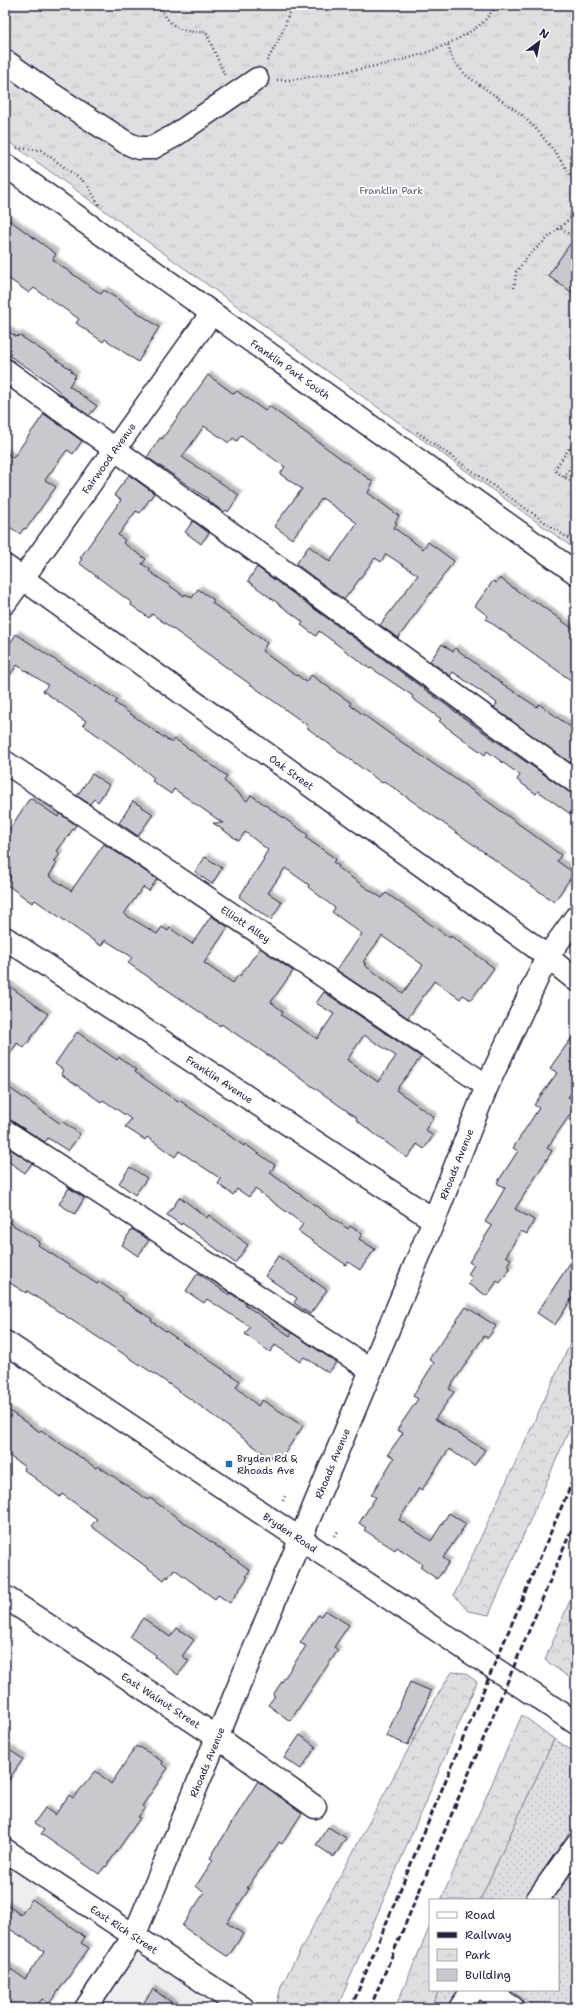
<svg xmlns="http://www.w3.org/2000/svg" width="581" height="2013" viewBox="0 0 581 2013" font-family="'Shantell Sans',sans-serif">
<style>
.built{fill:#eeeef1}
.grass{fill:url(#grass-dots);stroke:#80808e}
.forest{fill:url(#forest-crowns);stroke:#80808e}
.park{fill:url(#park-tufts);stroke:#80808e}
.building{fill:#c8c8cf;stroke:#22223b;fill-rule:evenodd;filter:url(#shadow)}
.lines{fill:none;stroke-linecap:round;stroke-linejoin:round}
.minor-casing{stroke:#22223b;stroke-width:25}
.major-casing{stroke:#22223b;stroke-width:25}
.path{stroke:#22223b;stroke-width:2.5;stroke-dasharray:1 3;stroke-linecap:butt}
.minor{stroke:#fff;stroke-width:22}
.major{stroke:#fff;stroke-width:22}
.rail{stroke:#22223b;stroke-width:3;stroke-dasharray:6 3;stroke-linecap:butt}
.poi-dot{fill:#1f6fb2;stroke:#fff;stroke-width:1.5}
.labels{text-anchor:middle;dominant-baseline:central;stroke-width:4;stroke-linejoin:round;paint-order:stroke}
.park-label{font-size:10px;fill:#5b5b6d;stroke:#fff}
.street-label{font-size:10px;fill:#22223b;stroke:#fff}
.poi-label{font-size:10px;fill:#22223b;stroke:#fff;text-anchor:start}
</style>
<defs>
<pattern id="grass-dots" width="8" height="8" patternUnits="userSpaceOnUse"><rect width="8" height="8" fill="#dfdfe2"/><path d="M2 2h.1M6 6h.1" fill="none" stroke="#bfbfc3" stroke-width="1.8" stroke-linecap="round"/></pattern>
<pattern id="forest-crowns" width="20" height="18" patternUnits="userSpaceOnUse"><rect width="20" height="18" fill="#dfdfe2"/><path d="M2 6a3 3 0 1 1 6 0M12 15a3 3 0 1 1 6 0" fill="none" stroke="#bfbfc3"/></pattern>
<pattern id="park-tufts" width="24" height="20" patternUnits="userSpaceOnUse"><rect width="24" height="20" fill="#dfdfe2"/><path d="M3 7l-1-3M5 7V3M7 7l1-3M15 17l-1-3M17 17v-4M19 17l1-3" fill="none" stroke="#bfbfc3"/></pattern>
<filter id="shadow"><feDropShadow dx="3.5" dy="-3.5" stdDeviation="1" flood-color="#0004"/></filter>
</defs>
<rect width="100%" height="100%" fill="#fff"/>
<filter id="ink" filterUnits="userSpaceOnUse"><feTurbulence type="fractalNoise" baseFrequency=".025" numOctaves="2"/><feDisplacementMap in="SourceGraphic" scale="8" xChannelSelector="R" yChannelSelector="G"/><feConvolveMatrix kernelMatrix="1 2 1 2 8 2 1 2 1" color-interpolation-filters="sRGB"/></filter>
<g filter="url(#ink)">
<!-- built -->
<path class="built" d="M5,1848l42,28 -42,61z
M144,1940l105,68h-164z
M462,1990h48l28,18h-88z"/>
<!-- grass -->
<path class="grass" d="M554,1739l22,14v70l-53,77h-43z
M576,1868v140h-38l-28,-18h48v-90h-6z
M439,1990h23l-12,18h-19z"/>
<!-- forest -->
<path class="forest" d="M576,1331v83l-87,201 -21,-4 -14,-16z
M576,1586v92h-6l-25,-18z
M452,1672l13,1 12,9 -140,326h-61l5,-22 156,-290z
M522,1715l32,24 -74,161h-39z
M430,1926v64h9l-8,18h-36z"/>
<!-- park -->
<path class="park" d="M5,5h571v545l-571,-411z"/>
<!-- building -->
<path class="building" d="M5,217l51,37 -3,5 1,2 47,33 3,-4 55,37 -21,35 -33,-23 -2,3 -27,-19 3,-4 -45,-31 -5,5 -24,-17z
M576,235v60l-28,-19z
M5,329l12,8 2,-2 53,35 -1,2 5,3 -7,11 28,20 -8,10 -30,-23 1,-1 -18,-15 -37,-24z
M208,375l26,19 3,-3 28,20 4,-5 104,76 -5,11 31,23 -4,6 2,1 -3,5 29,21 5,-7 26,19 -56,77 -18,-13 38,-50 -32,-21 -5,8 -6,-4 -31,42 -48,-36 13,-18 21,16 27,-39 -35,-25 -30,41 -18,-13 28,-37 -22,-15 5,-7 -44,-32 -4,6 -4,-3 -4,5 -25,-17 -22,31 57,38 -11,17 -2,-2 -2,2 -17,-12 1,-1 -61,-42 13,-19 2,1z
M44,414l38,27 -9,13 -6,-4 -22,30 11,7 -30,42 -2,-1 -4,6 -15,-10v-72l8,6z
M129,475l25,18 -14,20 -4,-2 -18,24 7,5 -2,3 23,16 -4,5 8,5 -1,2 35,25 1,-2 7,4 6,-9 16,11 -2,3 55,40 -5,8 34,25 1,-1 9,7 5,-7 40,28 -1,2 47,34 82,56 82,60 -4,6 17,12 -20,29 -170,-121 -2,2 -76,-56 1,-2 -155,-111 -3,4 -18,-13 1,-2 -53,-40 3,-4 -2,-1 41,-58 -7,-5z
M193,521l16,12 -8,11 -16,-12z
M257,567l222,162 90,63 7,2v24l-38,-27 -2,3 -19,-14 3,-5 -33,-24 -2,4 -37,-27 -9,-7 2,-2 -29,-21 1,-2 -42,-28 -1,1 -51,-38 -3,5 -15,-11 2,-3 -55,-41z
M500,578l31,23 1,-2 44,32v53l-90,-65 2,-3 -13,-10 18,-25 3,2z
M16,634l80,53 1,-1 20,14 -2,3 57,40 3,-4 52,37 -3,5 23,20 4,-6 57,40 -2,3 30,21 -3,3 6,4 -1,2 30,21 14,9 4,-5 64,45 1,-2 43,32 -23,32 -8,-5 -3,4 -26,-18 -26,37 -70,-47 -1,-2 25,-35 -30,-22 3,-4 -27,-21 1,-2 -24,-17 -17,25 14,9 -11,18 -32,-23 25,-38 -1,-1 5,-8 -23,-18 -6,9 -26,-18h10l-49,-34 -3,5 -19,-13 2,-3 -23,-19 -48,-34 3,-4 -43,-30 5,-6 -31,-20 -12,17v-31zM382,936l41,29 -20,28 -39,-28 2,-1 -3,-2z
M442,644l11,8 2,-4 49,37 33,22 2,-3 37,27v36l-82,-59 3,-5 -4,-3 -40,-28 -3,4 -20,-15z
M92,774l17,11 -11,17 -4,-3 -4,5 -13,-8z
M30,798l28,19 2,-3 16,11 -19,26 3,3 -6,8 3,1 -8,13 22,15 33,-47 53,35 -8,12 -6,-4 -19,27 33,20 5,-7 6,4 2,-3 22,16 19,-28 17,11 -24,36 29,20 5,-8 2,1 20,-28 33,23 -22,31 12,10 -2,3 36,24 17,-25 -18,-11 8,-11 97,65 -25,33 38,27 -9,13 8,6 -9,13 -7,-5 -10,14 -51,-38 1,-2 -79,-56 -57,-38 -1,2 -92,-63 4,-6 -27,-17 -4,6 -66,-46 -3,3 -26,-19 5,-7 -6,-4v-37zM364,1035l32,21 -18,26 -31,-22z
M133,801l20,13 -15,22 -19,-13z
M205,857l17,11 -10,16 -17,-12z
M5,983l43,31 -24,34 -7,-5 -12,18z
M77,1032l40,28 2,-3 17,13 -1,2 43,30 1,-2 65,46 1,-2 30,21 -5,8 78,56 2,-3 12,8 -3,5 16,10 -15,21 -12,-8 -2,3 -48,-34 5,-7 -48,-35 -6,8 -12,-8 -4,6 -15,-11 3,-5 -42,-28 -4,6 -28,-20 -2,3 -20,-13 6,-8 -28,-19 -2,2 -40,-28 2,-4 -8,-6z
M576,1032v55l-8,10 8,5v4l-29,42 5,3 -37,58 19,11 -7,14 -6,-3 -15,25 5,3 -4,6 3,3 -10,15 -3,-2 -10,15 -19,-12 4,-6 -4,-4 6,-9 -5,-3 23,-36 -7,-4 20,-34 -8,-5 21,-32 -5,-3 26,-40 -5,-3 23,-32 -7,-5z
M5,1085l56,39 2,-2 17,12 -12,17 -20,-13 -3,4 -33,-21 -7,-2z
M5,1146l27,17 -7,10 -20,-14z
M130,1167l17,11 -12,17 -16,-12z
M69,1188l15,10 -9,16 -16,-10z
M180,1197l27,21 2,-3 39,30 -13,18 -53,-40 -1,2 -14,-10z
M5,1220l35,22 -2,3 59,39 2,-2 24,16 -1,2 30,19 -1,2 89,60 -4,6 22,19 4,-6 41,26 -21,31 -3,-2 -3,5 -8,-5 -1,1 -71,-53 -37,-26 -132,-86 -1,2 -21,-13z
M132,1229l17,11 -11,16 -16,-11z
M576,1254v38l-21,33 -18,-12z
M278,1256l49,34 -17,24 -16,-11 3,-5 -32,-22z
M198,1273l31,22 1,-2 16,10 -1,2 45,31 2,-3 44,29 -7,11 -25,-16 -4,5 -25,-17 -5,7 -25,-18 5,-7 -43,-28 -3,4 -18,-12z
M466,1307l30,19 -8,12 -4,-2 -35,53 5,3 -19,27 50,31 -11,16 -25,-17 -27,41 -3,-2 -20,32 32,21 18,-28 17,11 -23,34 6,4 -12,17 -17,-12 2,-3 -25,-17 -2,3 -31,-20 2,-2 -7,-5 17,-26 -5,-2 23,-37 -6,-4 15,-21 -6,-3 21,-31 -5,-3 21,-33 -5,-4z
M5,1408l35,24 1,-2 55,38 2,-2 50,34 2,-2 100,72 -4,6 2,1 -18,26 -12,-8 -3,4 -41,-30 -6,9 -1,-2 -3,4 -73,-54 6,-7 -35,-25 -2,3 -36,-27 1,-3 -20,-14z
M325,1610l24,15 -15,22 4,3 -48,71 -22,-16 7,-9 -2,-1 33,-49 -6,-3 18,-28 3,1z
M143,1618l27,19 7,-9 17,12 -12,16 7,5 -11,14 -23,-18 1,-2 -26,-18z
M410,1682l21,9 -23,54 -22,-9z
M300,1735l16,12 -15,22 -17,-11z
M136,1746l3,2 1,-1 23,15 -1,2 6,4 -26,38 3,2 -7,9 2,1 -34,49 -1,-1 -6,8 -58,-40 3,-4 -10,-7 11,-15 10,7 14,-20 4,3 23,-27 15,13z
M5,1747l18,12 -18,26z
M258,1781l44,32 -20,31 -3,-2 -32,46 2,1 -22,34 16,11 -15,23 -46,-31 22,-33 -8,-7 17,-26 -3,-2z
M328,1827l18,11 -12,19 -18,-12z
M32,1899l53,38 -4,6 8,5 -40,56 -7,-5 -7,9h-30v-43l20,14 19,-28 -39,-25v-22l16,11z
M153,1989l26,19h-39z"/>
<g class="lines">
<defs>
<g id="minor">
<path d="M5,61l39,28 81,53 13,6h14l22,-12 83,-57"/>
<path id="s1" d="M5,165l571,408"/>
<path d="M5,370l571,412"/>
<path id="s2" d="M5,566l526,378 45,36"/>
<path id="s3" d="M5,603l207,-290"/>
<path id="s4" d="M5,762l482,324"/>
<path id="s5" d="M5,938l429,282"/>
<path d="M5,1131l366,239"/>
<path id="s6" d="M5,1342l571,381"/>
<path id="s7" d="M5,1597l212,140 98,70"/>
<path id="s8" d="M5,1850l238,158"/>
<path d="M486,1990l27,18"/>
<path id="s9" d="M86,2008l48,-72 300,-716 53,-134 60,-129 29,-40"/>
</g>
<path id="major" d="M537,1900l39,-55
M460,2008l13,-18"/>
</defs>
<!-- minor casing -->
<use href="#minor" class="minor-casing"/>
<!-- major casing -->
<use href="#major" class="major-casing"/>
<!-- path -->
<path class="path" d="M160,5c9,23 22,28 46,27l19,44
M448,45l6,17 13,14 54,38 15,15 19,23 21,31
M267,61c10,-18 21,-36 23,-56
M277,80h14c64,-11 137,-16 190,-56 6,-5 11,-13 16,-19
M17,148l24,2 46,34 12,21
M561,228l15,11
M514,288l2,-16 14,-18 46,-41
M417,432l159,112
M576,439l-22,31 22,15
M570,448l6,5
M564,477l12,-18
M573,482l3,-5
M283,1501l2,-5
M335,1536l3,-5"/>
<!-- minor -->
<use href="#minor" class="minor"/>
<!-- major -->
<use href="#major" class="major"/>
<!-- rail -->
<path class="rail" d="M351,2008l121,-291 104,-244
M370,2008l206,-489"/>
</g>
</g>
<!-- markers -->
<rect class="poi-dot" x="225" y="1460" width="8" height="8" rx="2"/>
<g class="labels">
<!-- park labels -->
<g class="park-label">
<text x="391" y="190">Franklin Park</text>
</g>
<!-- street labels -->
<g class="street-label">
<text stroke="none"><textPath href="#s1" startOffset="351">Franklin Park South</textPath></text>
<text stroke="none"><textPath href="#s3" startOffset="178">Fairwood Avenue</textPath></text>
<text stroke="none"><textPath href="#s2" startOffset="353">Oak Street</textPath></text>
<text stroke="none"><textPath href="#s4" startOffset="290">Elliott Alley</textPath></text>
<text stroke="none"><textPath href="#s5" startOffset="257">Franklin Avenue</textPath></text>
<text stroke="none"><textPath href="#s9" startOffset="923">Rhoads Avenue</textPath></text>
<text stroke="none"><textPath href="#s9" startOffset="599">Rhoads Avenue</textPath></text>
<text stroke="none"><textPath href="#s6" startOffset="343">Bryden Road</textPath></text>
<text stroke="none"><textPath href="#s7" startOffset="187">East Walnut Street</textPath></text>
<text stroke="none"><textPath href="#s9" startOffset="275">Rhoads Avenue</textPath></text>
<text stroke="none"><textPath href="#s8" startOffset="143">East Rich Street</textPath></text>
</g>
<!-- poi labels -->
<g class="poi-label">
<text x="237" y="1458">Bryden Rd &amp;<tspan x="237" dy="12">Rhoads Ave</tspan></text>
</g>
</g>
<!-- margin -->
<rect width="581" height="2013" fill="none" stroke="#fff" stroke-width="20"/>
<rect x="10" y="10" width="561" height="1993" fill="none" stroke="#22223b" stroke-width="1.5" filter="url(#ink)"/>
<!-- legend -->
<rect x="429" y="1899" width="130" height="92" fill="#ffffff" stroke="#a7a7b1"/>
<rect x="437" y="1912" width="20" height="6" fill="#ffffff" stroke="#a7a7b1"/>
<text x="465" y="1919" font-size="12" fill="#22223b">Road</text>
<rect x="437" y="1932" width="20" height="6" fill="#22223b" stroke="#a7a7b1"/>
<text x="465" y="1939" font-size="12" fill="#22223b">Railway</text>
<rect x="437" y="1949" width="20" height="12" fill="url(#park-tufts)" stroke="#a7a7b1"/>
<text x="465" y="1959" font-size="12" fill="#22223b">Park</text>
<rect x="437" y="1969" width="20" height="12" fill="#c8c8cf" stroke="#a7a7b1"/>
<text x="465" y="1979" font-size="12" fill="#22223b">Building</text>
<!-- north arrow -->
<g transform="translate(539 42) rotate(32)" stroke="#ffffff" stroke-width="3" paint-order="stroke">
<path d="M0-3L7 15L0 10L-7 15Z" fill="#22223b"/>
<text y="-6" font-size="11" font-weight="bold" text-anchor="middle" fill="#22223b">N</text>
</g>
</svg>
